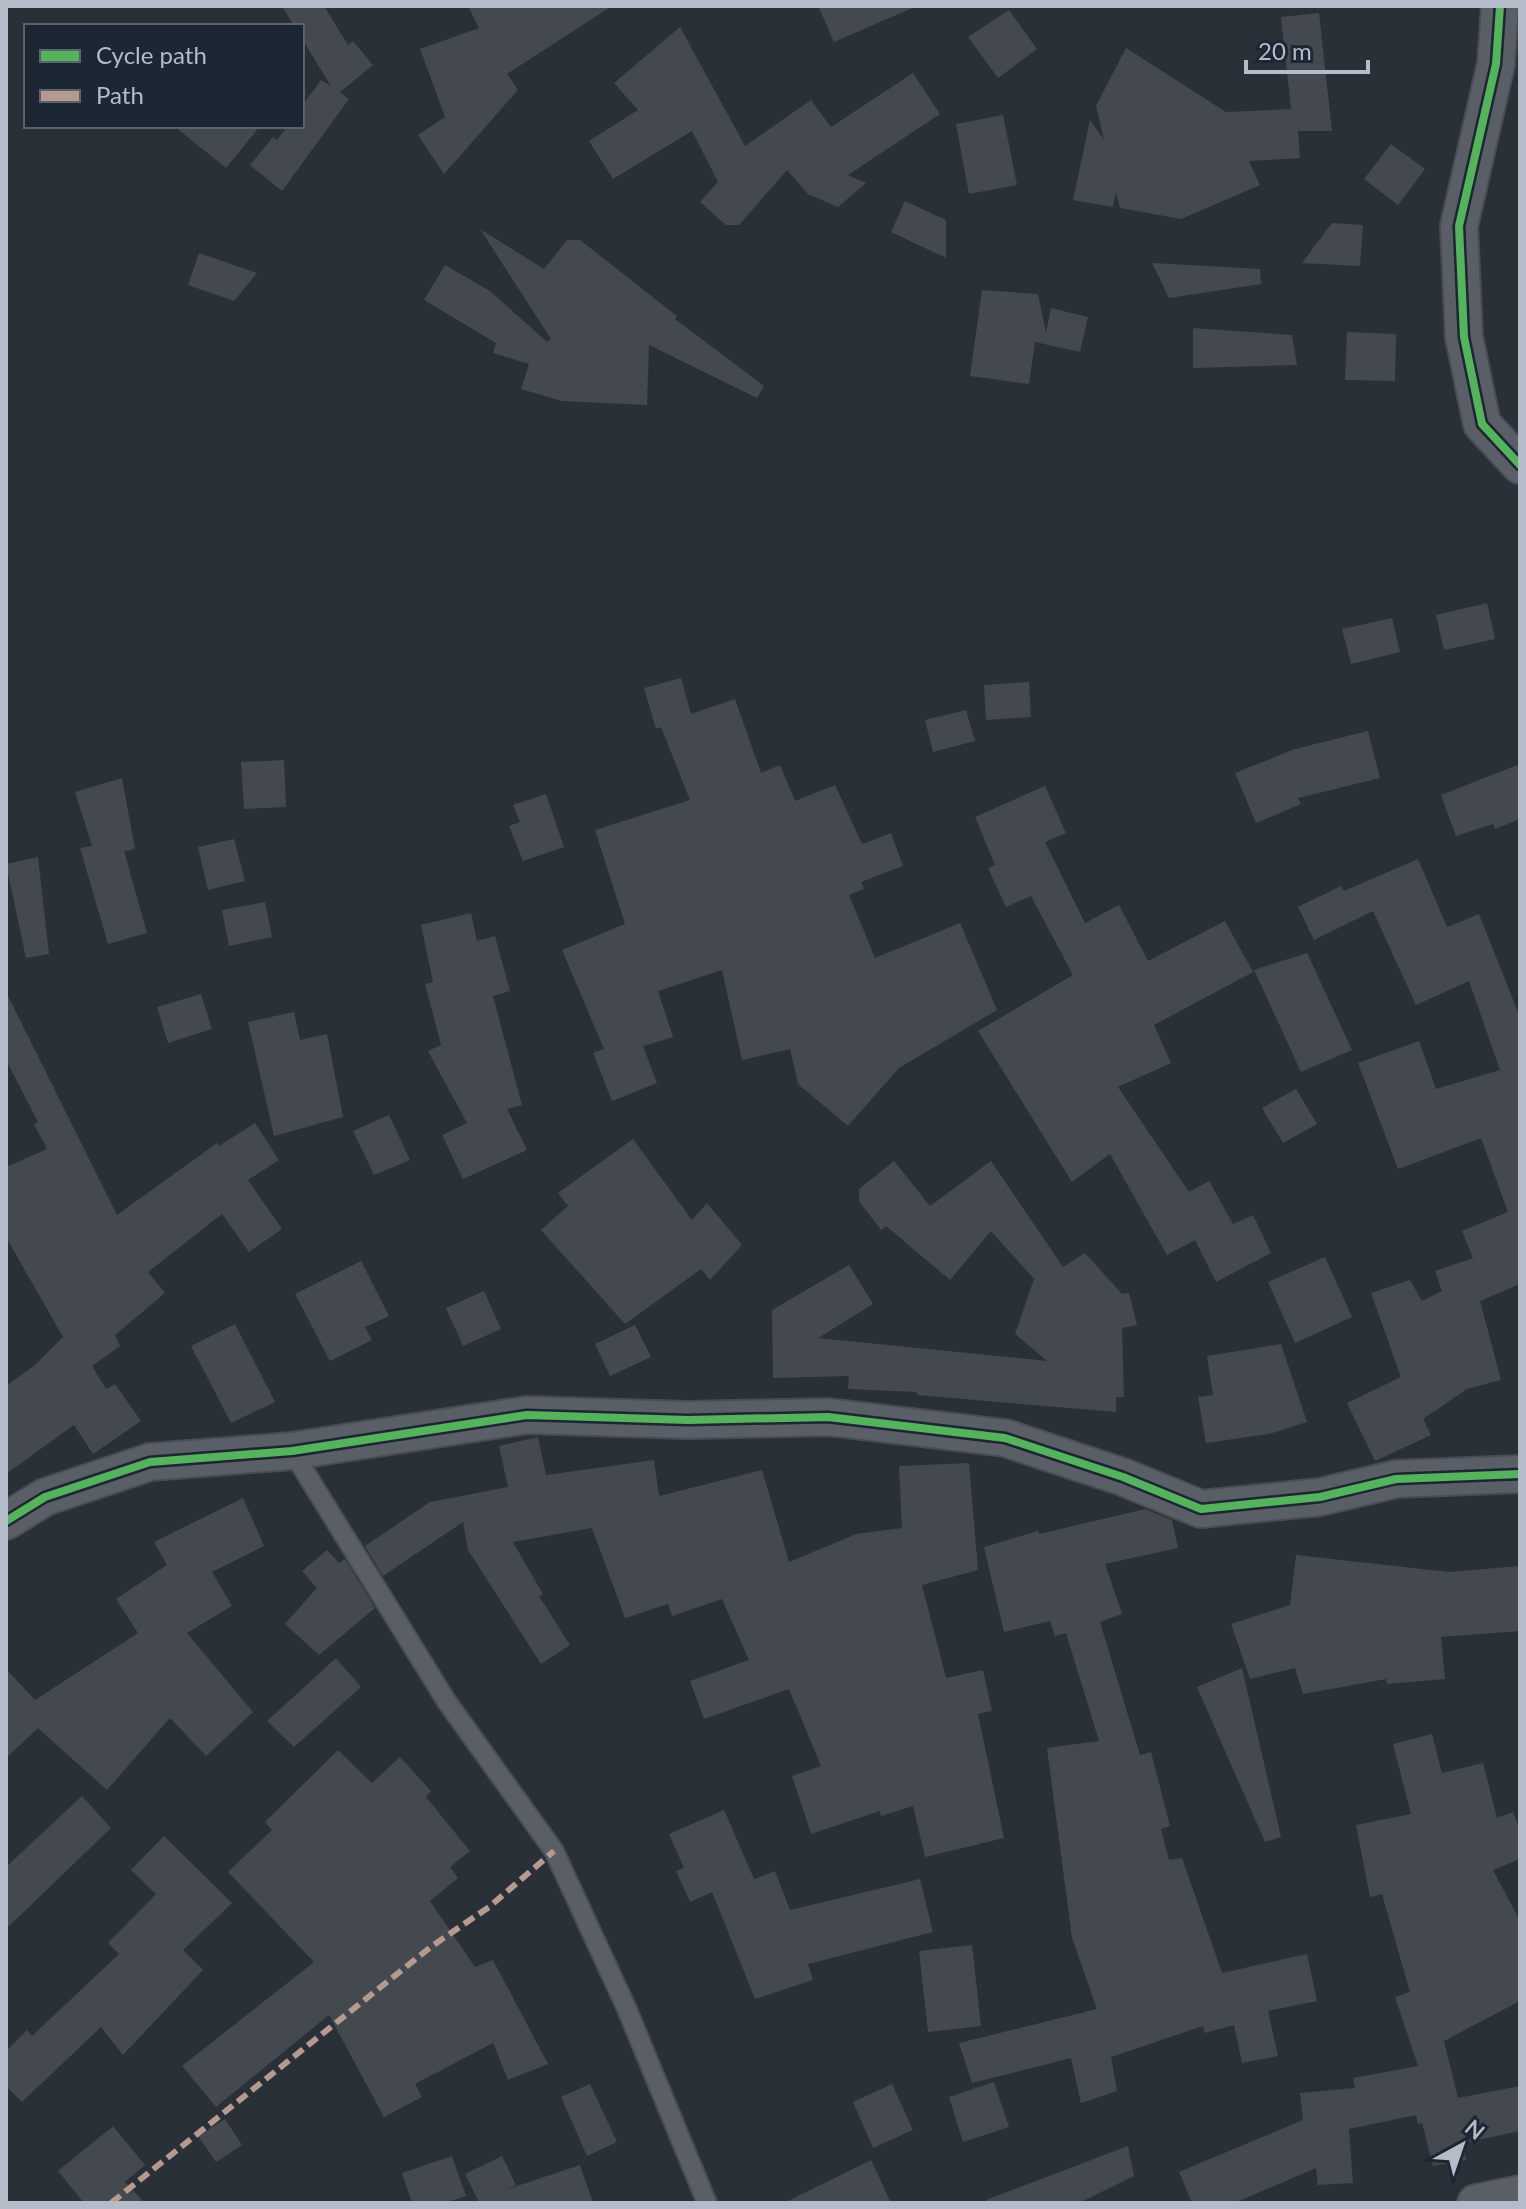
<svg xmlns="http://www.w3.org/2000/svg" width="1526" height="2209" viewBox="0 0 1526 2209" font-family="Lato,sans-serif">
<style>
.building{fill:#444950}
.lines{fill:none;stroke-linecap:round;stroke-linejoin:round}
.service-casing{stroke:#484c53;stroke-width:22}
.minor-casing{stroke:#484c53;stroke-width:40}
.service{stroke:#5a5e66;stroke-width:18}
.minor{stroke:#5a5e66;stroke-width:36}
.quiet{stroke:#b69a8f;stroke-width:6;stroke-dasharray:12 6;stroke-linecap:butt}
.cycleway-casing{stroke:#1d2633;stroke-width:13}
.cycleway{stroke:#56b35d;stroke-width:8}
</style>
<rect width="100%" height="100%" fill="#2a3038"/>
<!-- building -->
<path class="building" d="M282,6h42l24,39 5,-4 20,24 -33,27 9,7 -67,92 -32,-26 23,-28 4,3 11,-14h14v-20l19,-26 10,6 -29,-47v-13h-8z
M468,6h144l-105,68 11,16 -74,84 -26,-39 27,-18 -25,-68 59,-21z
M818,6h99l-83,36z
M1009,10l28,39 -39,29 -30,-41z
M1319,13l13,118h-34l2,27 -51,3 11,24 -79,34 -61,-11 -4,-16 -3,15 -40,-7 17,-80 14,20 -8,-34 30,-58 100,64 65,-3 -10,-92z
M680,27l65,119 66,-46 20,27 82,-54 27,41 -92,61 18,8 -28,24 -30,-13 -21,-24 -48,55h-13l-26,-23 18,-20 -26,-51 -79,48 -24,-38 49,-31 -24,-27z
M1003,115l14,70 -48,9 -13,-70z
M174,126h86l-34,42z
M1391,144l34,25 -27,36 -34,-26z
M905,201l41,19v38l-55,-26z
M1332,223l31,2 -3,41 -58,-3z
M480,229l64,40 23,-29h13l97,76 -2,3 89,67 -7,12 -108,-53 -2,60 -85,-4 -41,-12 8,-25 -36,-11 3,-10 -72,-43 21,-35 45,26 57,51 4,-3z
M199,253l58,20 -23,28 -46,-16z
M1152,263l108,6 1,15 -92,14z
M982,290l56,4 8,39 5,-25 37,9 -8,35 -45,-10 -6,42 -59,-8z
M1193,328l99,7 5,30 -104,3z
M1347,332l49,2 -1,47 -50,-1z
M1487,603l8,36 -51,11 -8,-35z
M1392,618l8,34 -49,12 -9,-35z
M681,678l10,36 44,-15 26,74 19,-8 15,36 40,-16 27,59 29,-11 12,33 -42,16 3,7 -15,6 26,63 85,-35 37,87 -98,58 -51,58 -50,-42 -8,-35 -48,11 -20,-90 -64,21 15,46 -30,9 14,37 -45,18 -19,-48 11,-4 -42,-99 63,-26 -30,-94 95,-30 -29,-73 -5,2 -12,-41z
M1029,682l2,35 -45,3 -2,-35z
M966,710l9,31 -42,11 -8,-32z
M1368,731l12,47 -82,20 3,6 -45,19 -21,-50 60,-24z
M284,760l2,47 -42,2 -3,-47z
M1520,764v55l-25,10 -2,-5 -37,12 -15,-41z
M122,778l13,71 -11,2 23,82 -39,11 -28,-96 12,-2 -17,-54z
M1045,786l21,47 -21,9 40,81 34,-18 29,56 77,-40 28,51 -99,53 17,38 -53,24 71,105 20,-11 24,43 20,-9 18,38 -55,29 -21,-42 -28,15 -57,-101 -38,28 -94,-151 95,-56 -42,-79 -25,11 -18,-39 7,-3 -20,-48z
M546,794l18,53 -41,14 -14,-35 11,-4 -7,-17z
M234,839l11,42 -37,9 -10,-43z
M38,857l11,97 -23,4 -20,-94z
M1418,859l29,68 32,-13 41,103v267l-40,17 21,79 -34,9 -44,30 8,16 -56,26 -28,-58 54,-26 -30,-84 39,-13 12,21 20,-10 -7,-20 38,-13 -11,-27 46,-19 -27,-74 -83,31 -40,-106 61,-22 17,48 64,-19 -31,-89 -53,24 -43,-94 -59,29 -16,-33 43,-21 3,5z
M265,902l7,35 -43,9 -7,-36z
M471,913l6,28 18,-5 15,55 -17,5 29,109 -15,4 20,41 -64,29 -21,-44 25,-12 -39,-72 13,-6 -16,-61 8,-2 -12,-57z
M1307,953l45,97 -51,22 -47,-102z
M6,992l111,223 100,-72 2,3 36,-23 24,37 -31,20 34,49 -33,23 -27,-38 -74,58 17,21 -50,42 5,11 -28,20 14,23 9,-5 26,37 -48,33 -19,-29 -68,49v-88l29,-21 28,-28 -57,-100v-70l41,-18 -13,-25 4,-2 -32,-62z
M201,994l11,35 -44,14 -11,-36z
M294,1012l6,28 27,-6 16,83 -69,19 -26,-114z
M1296,1089l21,35 -34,19 -21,-35z
M389,1115l21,45 -36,15 -21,-44z
M633,1139l59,81 15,-17 35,42 -32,35 -9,-11 -76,55 -84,-94 27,-24 -10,-13z
M894,1161l36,45 61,-45 72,106 22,-14 37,41 7,-1 8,32 -15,3 2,69h-8v15l-199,-17v-3l-69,-3 1,-13 -76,2 -1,-68 77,-45 24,39 -55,34 229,23 -32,-27 19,-55 -43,-48 -41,49 -64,-54 -5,4 -22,-29v-12z
M1325,1257l27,60 -57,26 -27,-61z
M361,1261l28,55 -24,11 7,13 -42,21 -35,-67z
M484,1291l17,38 -38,17 -17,-38z
M235,1324l40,78 -44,21 -40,-77z
M635,1325l16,32 -41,19 -15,-32z
M1281,1344l26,78 -38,12 -63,9 -8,-46 15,-2 -6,-39z
M538,1437l8,38 108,-15 5,36 103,-26 27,92 67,-28 46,-6 -3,-62 70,-3 9,107 -56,15 24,93 37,-8 9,41 -14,3 26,124 -79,19 -12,-51 -32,10 -1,-5 -69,23 -19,-58 29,-10 -32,-77 -85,30 -14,-38 59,-21 -27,-61 -50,17 -4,-12 -43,14 -33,-90 -79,14 30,52 -4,2 31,49 -29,19 -73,-114 -5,-28 -80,54 -18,-30 65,-44 78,-15 -9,-41z
M243,1498l21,48 -52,26 20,34 -45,27 66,79 -47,44 -36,-38 -63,72 -69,-62 -32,30v-89l29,31 103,-67 -22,-34 51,-34 -13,-23z
M1145,1509l27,11 6,28 -73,16 17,50 -22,8 40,133 11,-3 19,74 -9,3 8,31 13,-2 40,115 85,-19 10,47 -49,10 10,45 -36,7 -8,-38 -29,8 -2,-7 -92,31 6,34 -36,12 -10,-45 -99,25 -13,-40 138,-34 -25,-71 -25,-190 52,-7 -33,-108 -11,3 -5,-15 -46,11 -20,-85 54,-16 1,3z
M327,1550l12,13 6,-4 30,49 -56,47 -34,-31 32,-36 -15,-17z
M1296,1555l153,17 71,-6v65l-79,6 4,42 -58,5 -1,-5 -83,15 -8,-26 -45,11 -19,-55 59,-19z
M336,1658l25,29 -67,60 -27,-26z
M1242,1668l39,169 -16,5 -68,-155z
M1432,1734l10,39 41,-10 14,55 16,-6 7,18v29l-27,11 27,51v80l-76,40 14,57 62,-12v45l-57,12 3,17 -33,6 -11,-43 -4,1 -2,-9 -67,14 4,54 -35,2 -2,-17 -82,35h-42l-13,-31 124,-52 -3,-27 55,-5 -2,-10 65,-12 -23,-69 15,-5 -28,-98 -12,3 -14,-72 55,-11 -18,-70z
M338,1750l34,33 28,-26 31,34 -5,6 44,54 -20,16 8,11 -28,23 45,66 18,-7 55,104 -40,16 -15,-37 -78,41 7,13 -38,20 -55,-102 -113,92 -34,-41 132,-104 -86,-90 44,-42 -7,-8z
M82,1796l29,32 -105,101v-62z
M724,1810l30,69 21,-8 15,39 130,-31 13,53 -125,32 5,16 -58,19 -43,-107 -22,10 -14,-31 8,-3 -15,-34z
M164,1836l68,67 -49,47 20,20 -80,85 -22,-28 -79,75 -16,-16v-35l21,-21 5,6 87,-82 -11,-11 48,-49 -25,-24z
M972,1945l9,81 -53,6 -9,-81z
M994,2082l15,45 -46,15 -14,-45z
M590,2084l27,58 -30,14 -26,-59z
M892,2084l21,46 -40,18 -20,-46z
M225,2119l17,26 -26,17 -18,-26z
M113,2126l32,39 -20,17 20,21h-61l-26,-32z
M1128,2146l6,30 -55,27h-93v-3z
M452,2156l14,40 -22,7h-32l-10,-30z
M502,2156l14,29 -11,5 75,-25 13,38 -114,-1 -14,-28z
M871,2160l20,43h-107z"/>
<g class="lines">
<defs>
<path id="service" d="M292,1451l155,251 107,149 72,156 81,196"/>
<path id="minor" d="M1500,6l-4,58 -37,162 5,111 18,87 38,41
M6,1521l39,-24 105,-35 142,-11 235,-36 161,5 140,-3 177,21 118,39 78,32 119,-12 76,-18 124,-5
M1476,2203l44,-9"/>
</defs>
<!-- service casing -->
<use href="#service" class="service-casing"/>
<!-- minor casing -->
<use href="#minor" class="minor-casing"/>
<!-- service -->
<use href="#service" class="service"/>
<!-- minor -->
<use href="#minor" class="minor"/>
<!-- quiet -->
<path class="quiet" d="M111,2203l321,-257 57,-39 65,-56"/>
<defs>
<path id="cycleway" d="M1500,6l-4,58 -37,162 5,111 18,87 38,41
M6,1521l39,-24 105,-35 142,-11 235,-36 161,5 140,-3 177,21 118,39 78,32 119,-12 76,-18 124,-5"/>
</defs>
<!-- cycleway casing -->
<use href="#cycleway" class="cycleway-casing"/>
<!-- cycleway -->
<use href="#cycleway" class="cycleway"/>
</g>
<!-- border -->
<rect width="1526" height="2209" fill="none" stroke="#b4bcc9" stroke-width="16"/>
<!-- legend -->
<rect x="24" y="24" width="280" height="104" fill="#1d2633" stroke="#59626f" stroke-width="2"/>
<rect x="40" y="50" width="40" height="12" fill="#56b35d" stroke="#59626f" stroke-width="2"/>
<text x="96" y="64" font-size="24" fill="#b4bcc9">Cycle path</text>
<rect x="40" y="90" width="40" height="12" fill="#b69a8f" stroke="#59626f" stroke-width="2"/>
<text x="96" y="104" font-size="24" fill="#b4bcc9">Path</text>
<!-- north arrow -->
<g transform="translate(1462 2145) rotate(40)" stroke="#1d2633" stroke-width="6" paint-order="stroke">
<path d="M0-6L14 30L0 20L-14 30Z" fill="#b4bcc9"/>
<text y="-12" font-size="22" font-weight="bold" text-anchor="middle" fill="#b4bcc9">N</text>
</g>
<!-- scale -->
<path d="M1246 60v12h122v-12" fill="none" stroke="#b4bcc9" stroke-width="4"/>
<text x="1258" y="60" font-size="24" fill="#b4bcc9" stroke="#1d2633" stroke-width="6" paint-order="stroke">20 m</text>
</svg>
